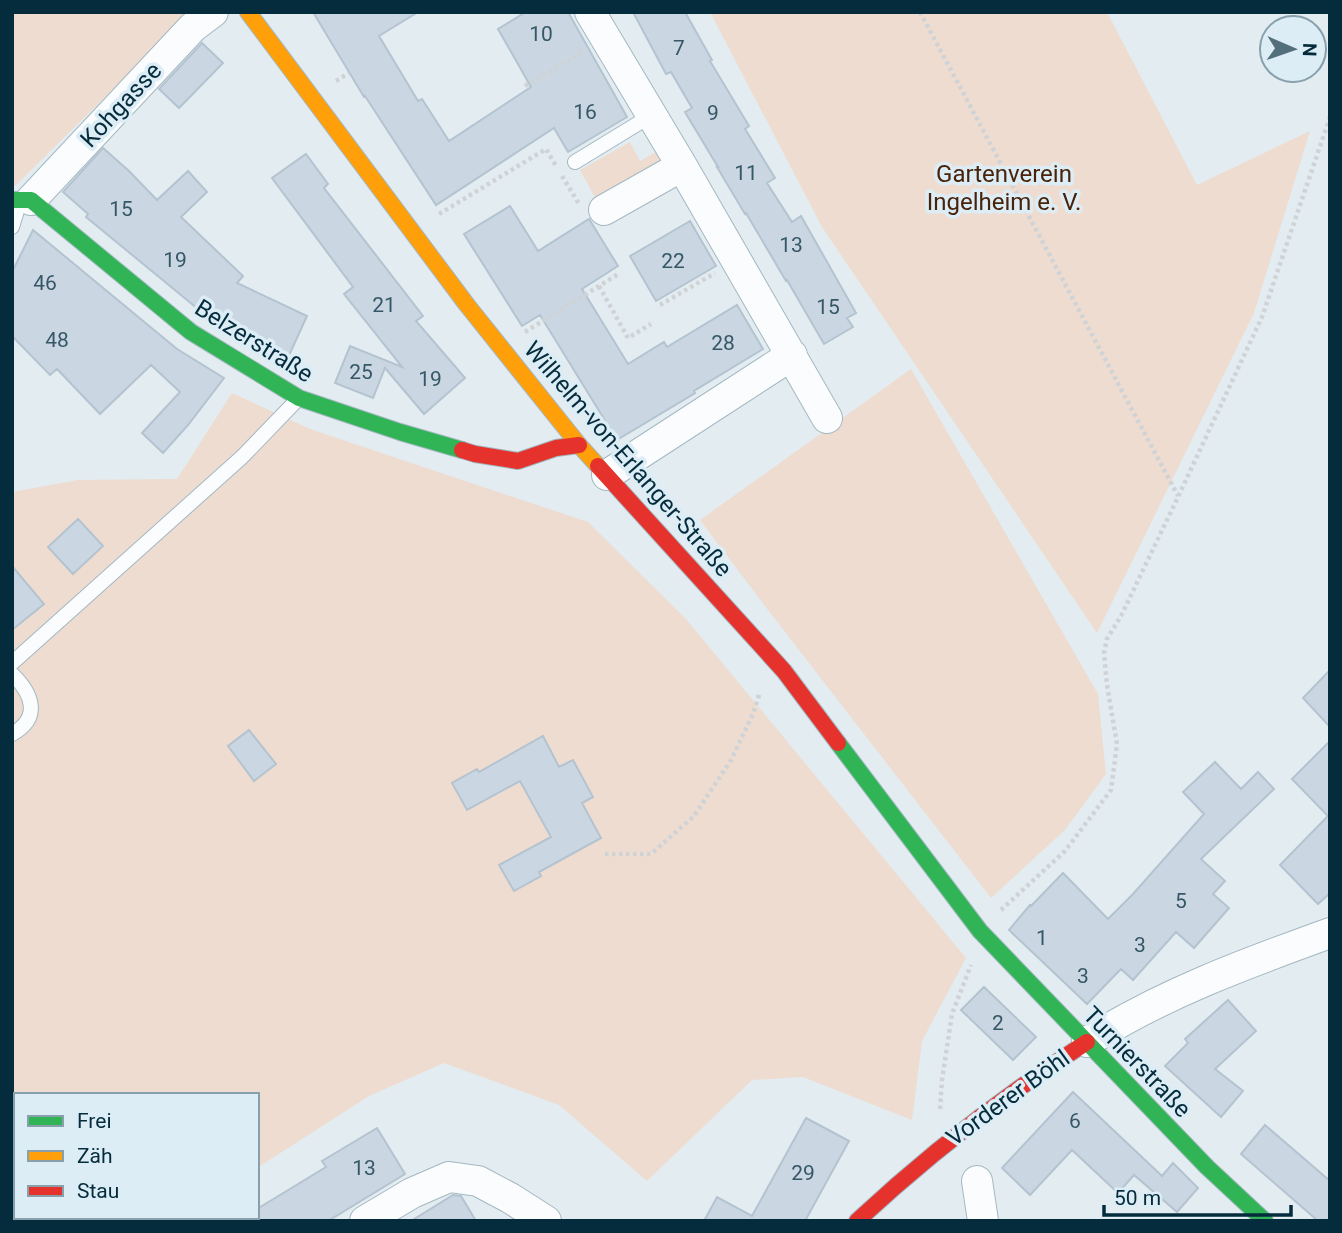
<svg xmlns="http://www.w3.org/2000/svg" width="1342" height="1233" viewBox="0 0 1342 1233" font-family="Roboto,sans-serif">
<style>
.green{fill:#eedcd1}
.building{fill:#cad7e2;stroke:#b4c3d0;stroke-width:2}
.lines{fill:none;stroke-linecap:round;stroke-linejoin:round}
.lane-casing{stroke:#a3b8c2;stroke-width:16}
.street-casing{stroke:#a3b8c2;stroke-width:32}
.fast-casing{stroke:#a3b8c2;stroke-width:18}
.slow-casing{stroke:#a3b8c2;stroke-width:18}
.jam-casing{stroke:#a3b8c2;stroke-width:18}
.path{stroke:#cfd3d6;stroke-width:4.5;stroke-dasharray:3.5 3.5;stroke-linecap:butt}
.lane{stroke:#fbfcfd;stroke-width:14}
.street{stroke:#fbfcfd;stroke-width:30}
.fast{stroke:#30b455;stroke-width:16}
.slow{stroke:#ff9f0a;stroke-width:16}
.jam{stroke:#e5322d;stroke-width:16}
.labels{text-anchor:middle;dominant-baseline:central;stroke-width:7;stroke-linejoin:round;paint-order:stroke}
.number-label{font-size:21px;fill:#365766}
.street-label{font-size:24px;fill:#052c3d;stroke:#ddedf6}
.park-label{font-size:24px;fill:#492309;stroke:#ddedf6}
</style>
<rect width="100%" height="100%" fill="#e3ecf0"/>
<!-- green -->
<path class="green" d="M12,12h179l-175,173 -4,1z
M710,12h397l90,173 113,-54 -56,182 -157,320 -275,-406z
M630,142l10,19 21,-12 7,14 -70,40 -18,-33z
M911,369l187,325 8,80 -41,56 -74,68 -223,-288 -68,-90z
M232,393l78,36 278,93 98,97 280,339 -44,83 -10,79 -109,-43 -51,3 -105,101 -88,-76 -115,-42 -75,33 -112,72v-73h-241v122h165l-5,4h-164v-729l66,-12 99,-1z"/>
<!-- building -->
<path class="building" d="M313,12h105l-39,24 39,65 4,-2 27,42 82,-54 -33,-58 28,-17h42l59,105 -59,35 -14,-24 -118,77 -71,-109 -1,1z
M633,12h52l27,48 -2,1 39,65 -4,3 30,49 -8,5 25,39 9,-6 55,97 -9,5 6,9 -29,17 -37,-64 -1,1 -40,-68 -1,1 -28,-47h1l-33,-55 7,-4 -21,-36 -5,2z
M202,43l21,20 -44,45 -20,-19z
M103,148l26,23 28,29 31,-29 19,21 -26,25 62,59 -6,7 70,33 -20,44 -37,-18 -46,-28 -118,-97 2,-3 -25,-22z
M306,154l22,30 -4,4 99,128 -7,5 49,57 -41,36 -39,-46 -12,30 -38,-15 15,-37 52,21 -58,-73 9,-7 -81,-109z
M510,206l28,45 51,-32 29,47 -36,23 46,75 36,-22 3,5 70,-42 26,44 -69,42 1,2 -78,47 -77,-125 -18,11 -58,-92z
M690,221l26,45 -60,35 -26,-45z
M33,230l144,119 47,29 -36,47 -25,28 -21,-20 38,-41 -29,-27 -51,49 -43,-45 -7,6 -38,-39v-64z
M78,519l25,27 -30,28 -25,-27z
M12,566l32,38 -32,26z
M1330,670v57l-27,-29z
M249,730l27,34 -22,17 -26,-35z
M543,736l16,31 14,-7 20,37 -11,6 19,35 -62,34 2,4 -27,15 -15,-26 52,-28 -31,-56 -53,29 -15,-27 25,-14 2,3z
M1330,741v152l-12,11 -38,-39 48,-49 -36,-37z
M1215,762l26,27 17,-17 16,17 -73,70 24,22 -12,13 16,14 -35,40 -18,-16 -43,48 -12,-11 -34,35 -78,-74 21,-25 1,1 32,-33 45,46 25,-25 71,-80 -21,-22z
M984,987l52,50 -23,23 -52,-50z
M1228,1000l28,31 -41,38 28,22 -22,26 -56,-51 23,-23 -3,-4z
M1073,1092l89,84 11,-13 25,25 -21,24 -43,-37 -16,18 -46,-43 -42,45 -28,-27z
M806,1118l43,23 -44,80h-101l13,-24 35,19z
M1265,1125l65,56v40h-12l-77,-67z
M377,1128l28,46 -77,47h-89l5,-4h13v-8l69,-42 -4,-6z
M453,1195l8,1 15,25h-65z"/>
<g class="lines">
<defs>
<path id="lane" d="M575,162l77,-47
M12,227l8,-26
M12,663l230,-206 56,-58
M12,674c21,20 29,44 0,60"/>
<path id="street" d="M590,12l92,154 145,252
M31,200l162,-173 20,-15
M604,210l78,-44
M607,475l185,-120
M1087,1042c75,-48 160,-79 243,-109
M977,1181l6,40
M365,1221l47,-28 37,-16 29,4 32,17 36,23"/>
<path id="fast" d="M12,200h19l160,132 108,66 101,34 62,18
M838,743l142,188 227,236 58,54"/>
<path id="slow" d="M248,12l219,293 112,140 19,21"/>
<path id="jam" d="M462,450l13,4 43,7 38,-13 23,-3
M598,466l186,205 54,72
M857,1221c72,-67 148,-126 230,-179"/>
</defs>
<!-- lane casing -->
<use href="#lane" class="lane-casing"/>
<!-- street casing -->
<use href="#street" class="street-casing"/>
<!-- fast casing -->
<use href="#fast" class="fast-casing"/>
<!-- slow casing -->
<use href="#slow" class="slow-casing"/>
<!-- jam casing -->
<use href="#jam" class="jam-casing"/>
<!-- path -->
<path class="path" d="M920,12l258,484
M336,81l13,-8
M525,86l59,-35
M562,176l17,28
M439,214l107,-65 10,17
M599,286l29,52 23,-14
M660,305l55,-32
M525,332l95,-59
M572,391l10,-8
M605,854h46l43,-38 37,-56 22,-46 7,-22
M1001,910l64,-59 46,-61 6,-46 -10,-59 -3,-32 3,-14 14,-23 57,-119 84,-180 68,-200
M940,1109l2,-29 10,-66 19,-49"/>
<!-- lane -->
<use href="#lane" class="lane"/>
<!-- street -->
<use href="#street" class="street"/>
<!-- fast -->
<use href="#fast" class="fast"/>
<!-- slow -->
<use href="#slow" class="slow"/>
<!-- jam -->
<use href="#jam" class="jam"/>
</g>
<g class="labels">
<!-- number labels -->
<g class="number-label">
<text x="541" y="34">10</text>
<text x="679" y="48">7</text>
<text x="585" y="112">16</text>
<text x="713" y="113">9</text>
<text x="746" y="173">11</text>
<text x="121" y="209">15</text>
<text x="791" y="245">13</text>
<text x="175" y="260">19</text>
<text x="673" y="261">22</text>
<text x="45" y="283">46</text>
<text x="384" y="305">21</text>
<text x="828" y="307">15</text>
<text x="57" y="340">48</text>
<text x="723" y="343">28</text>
<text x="361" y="372">25</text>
<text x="430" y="379">19</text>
<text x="1181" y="901">5</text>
<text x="1042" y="938">1</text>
<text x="1140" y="945">3</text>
<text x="1083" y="976">3</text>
<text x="998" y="1023">2</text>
<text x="1075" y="1121">6</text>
<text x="364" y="1168">13</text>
<text x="803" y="1173">29</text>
</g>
<!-- street labels -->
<g class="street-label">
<text transform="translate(121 105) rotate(-47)">Kohgasse</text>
<text transform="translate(254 341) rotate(32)">Belzerstraße</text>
<text transform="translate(628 459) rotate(49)">Wilhelm-von-Erlanger-Straße</text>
<text transform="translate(1137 1062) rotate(46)">Turnierstraße</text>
<text transform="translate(1008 1098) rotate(-36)">Vorderer Böhl</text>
</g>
<!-- park labels -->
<g class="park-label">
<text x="1004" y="174">Gartenverein<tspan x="1004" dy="28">Ingelheim e. V.</tspan></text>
</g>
</g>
<!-- border -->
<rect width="1342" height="1233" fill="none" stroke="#052c3d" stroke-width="28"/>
<!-- legend -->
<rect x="14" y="1093" width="245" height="126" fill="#ddedf6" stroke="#87a0ac" stroke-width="2"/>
<rect x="28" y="1116" width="35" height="10" fill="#30b455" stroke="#87a0ac" stroke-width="2"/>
<text x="77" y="1128" font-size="21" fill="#052c3d">Frei</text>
<rect x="28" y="1151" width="35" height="10" fill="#ff9f0a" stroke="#87a0ac" stroke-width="2"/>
<text x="77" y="1163" font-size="21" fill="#052c3d">Zäh</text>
<rect x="28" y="1186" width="35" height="10" fill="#e5322d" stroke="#87a0ac" stroke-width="2"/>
<text x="77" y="1198" font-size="21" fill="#052c3d">Stau</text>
<!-- north arrow -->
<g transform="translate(1293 49) rotate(92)"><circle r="33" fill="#ddedf6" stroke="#87a0ac" stroke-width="2"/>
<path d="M0-5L12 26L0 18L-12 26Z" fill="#536f7c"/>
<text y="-10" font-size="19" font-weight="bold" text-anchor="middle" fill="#052c3d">N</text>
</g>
<!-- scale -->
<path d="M1104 1205v10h187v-10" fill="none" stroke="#052c3d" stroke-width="3.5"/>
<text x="1114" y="1205" font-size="21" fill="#052c3d" stroke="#ddedf6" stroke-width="5" paint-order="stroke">50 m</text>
</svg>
